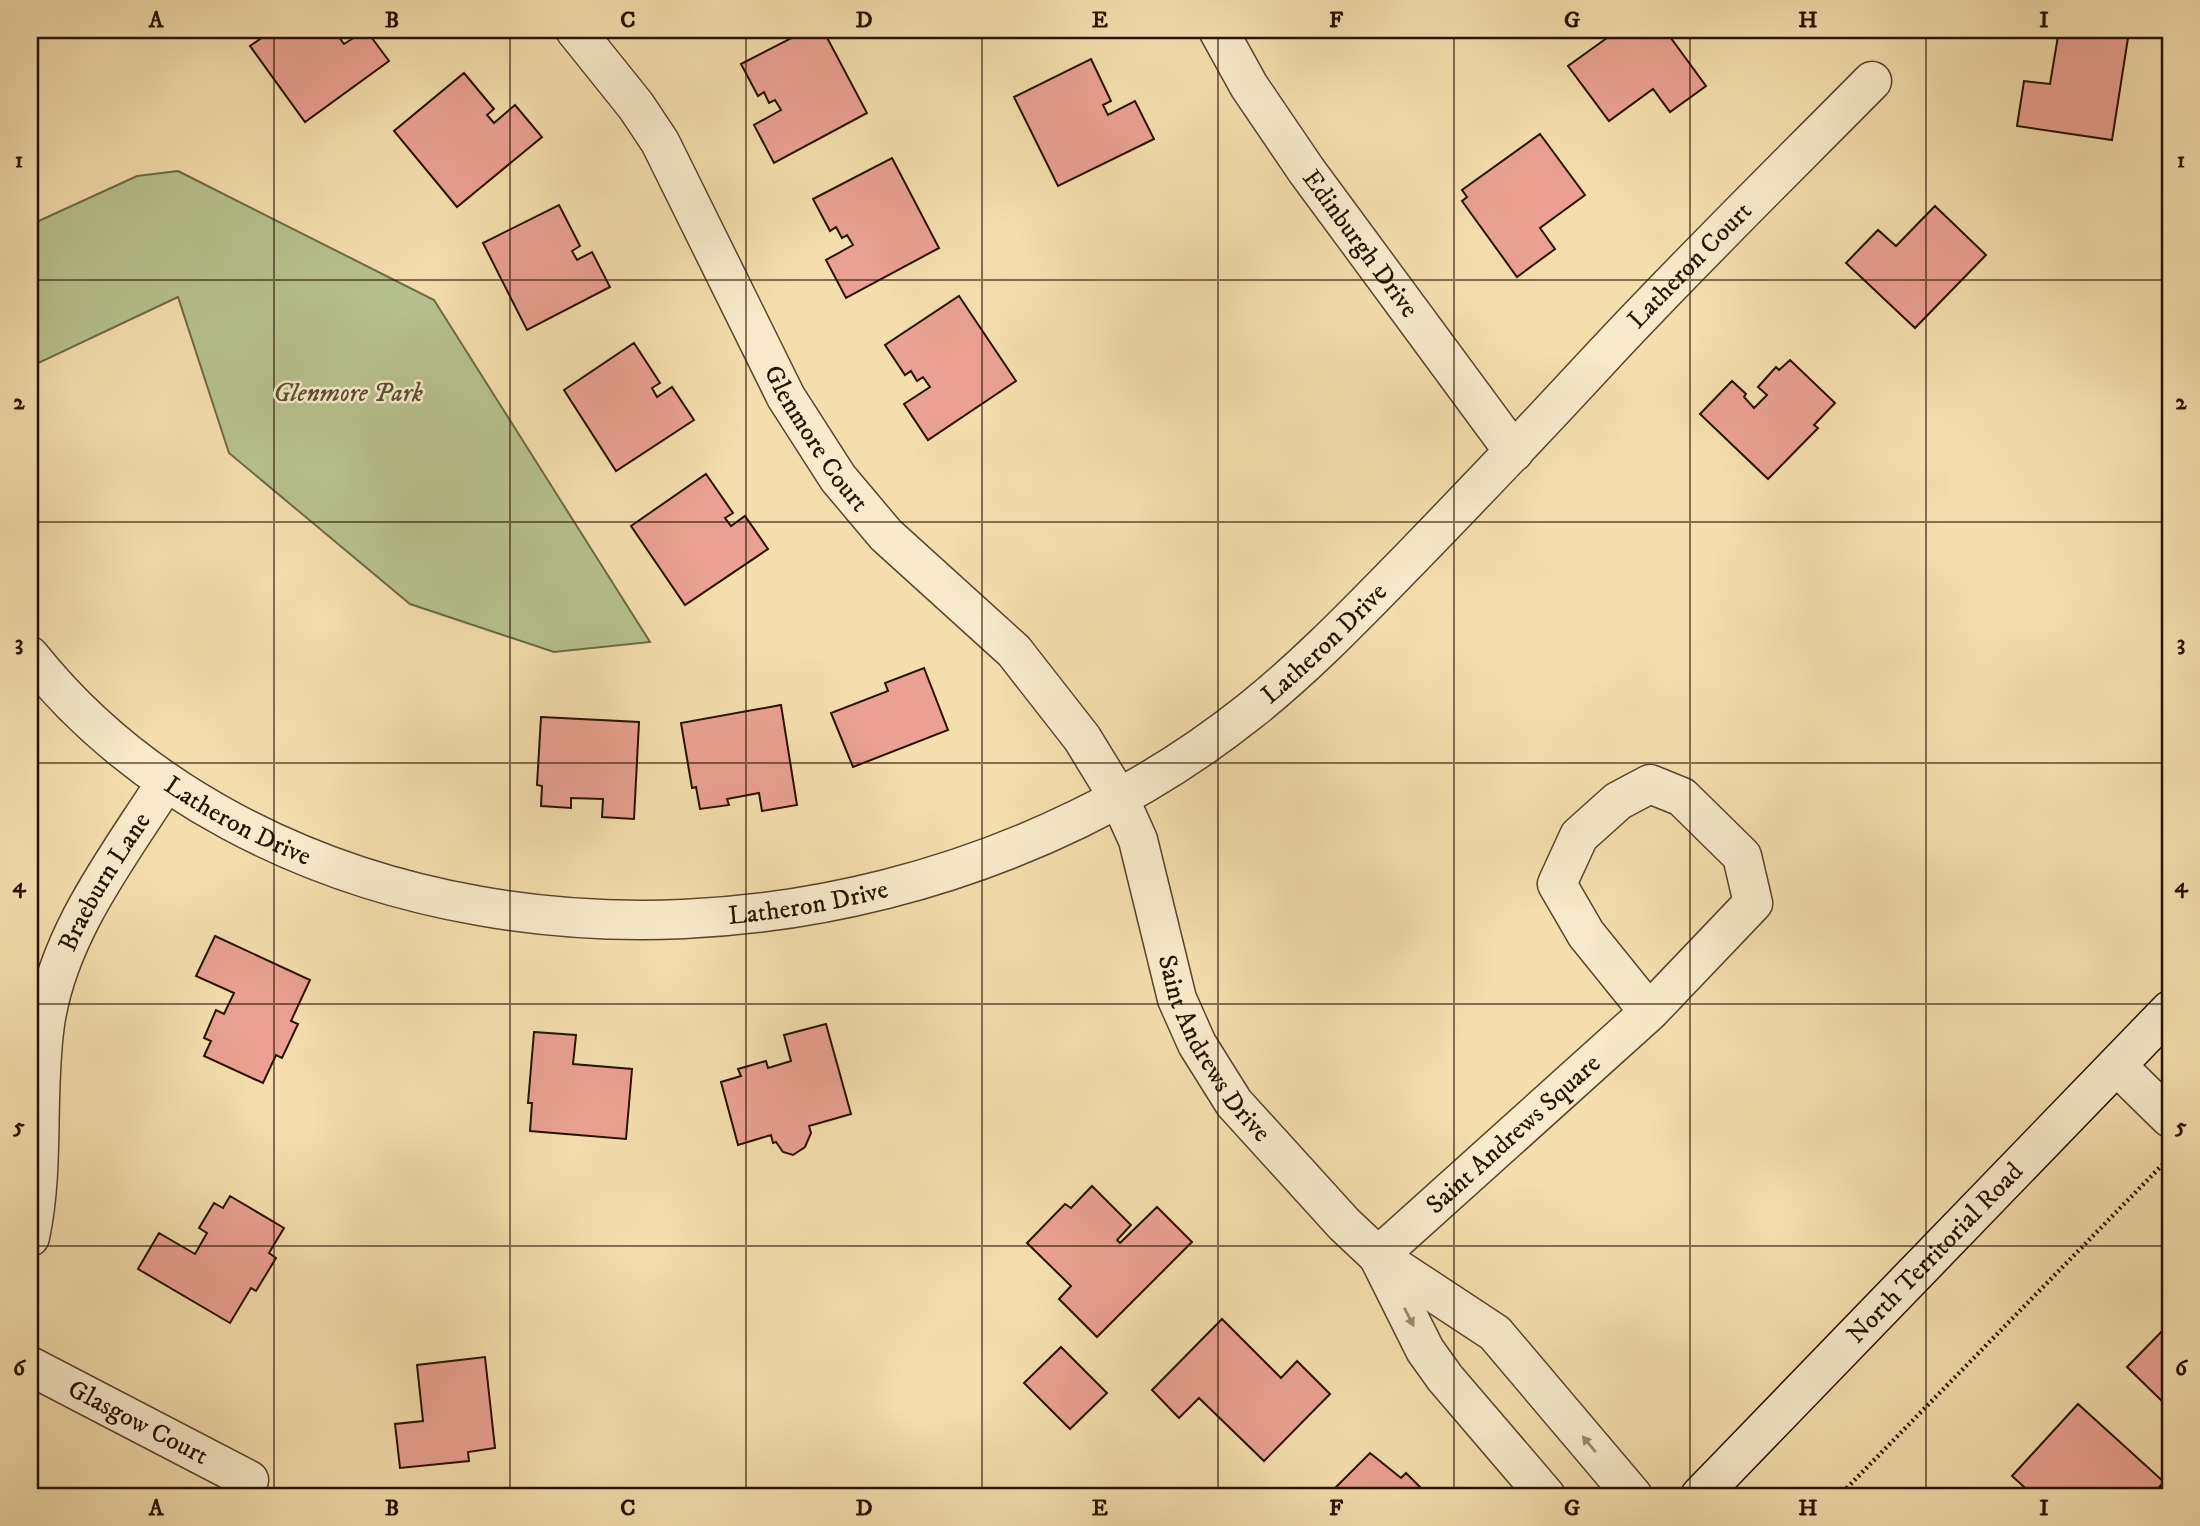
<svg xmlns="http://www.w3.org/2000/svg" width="2200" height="1526" viewBox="0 0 2200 1526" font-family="'IM FELL DW Pica',serif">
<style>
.green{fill:#b7c28d;stroke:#6f6a46;stroke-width:2}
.building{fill:#eaa191;stroke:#271100;stroke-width:2}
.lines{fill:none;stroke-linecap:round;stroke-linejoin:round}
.street-casing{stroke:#5a442b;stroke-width:41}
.secondary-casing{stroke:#271100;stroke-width:41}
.path{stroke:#271100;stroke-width:4.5;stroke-dasharray:2 3.5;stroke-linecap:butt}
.street{stroke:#f8eaca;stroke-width:38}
.secondary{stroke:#f8eaca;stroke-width:38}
.oneway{fill:#9a886f}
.grid{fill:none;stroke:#271100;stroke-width:2;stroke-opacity:0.55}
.labels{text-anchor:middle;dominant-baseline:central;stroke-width:5;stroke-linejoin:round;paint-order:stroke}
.street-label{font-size:26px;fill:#271100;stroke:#f8eaca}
.park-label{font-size:26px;font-style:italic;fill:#594f31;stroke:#f8eaca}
.neatline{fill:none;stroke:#271100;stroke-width:2.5}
.grid-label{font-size:23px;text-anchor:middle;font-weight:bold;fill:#271100}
</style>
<rect width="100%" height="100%" fill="#f4dead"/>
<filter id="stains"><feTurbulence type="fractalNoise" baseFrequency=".00286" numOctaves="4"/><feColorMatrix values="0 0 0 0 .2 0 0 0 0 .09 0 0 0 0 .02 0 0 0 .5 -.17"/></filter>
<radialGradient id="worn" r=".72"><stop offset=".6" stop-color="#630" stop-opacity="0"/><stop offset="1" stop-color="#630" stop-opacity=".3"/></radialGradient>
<!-- green -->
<path class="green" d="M178,171l256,129 216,342 -96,10 -144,-48 -181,-151 -51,-156 -148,70v-142l107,-49z"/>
<!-- building -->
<path class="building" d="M273,30h72l2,2 -8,5 5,7 22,-14 23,31 -84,61 -55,-76z
M807,30h16l44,83 -93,50 -20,-38 27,-15 -6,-10 -6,3 -5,-11 -6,4 -17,-32z
M1618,30h47l41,56 -36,26 -17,-23 -44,32 -41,-55z
M2059,30l69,8 -16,102 -95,-14 7,-45 26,3z
M1091,59l20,42 -8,4 5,10 27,-14 19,38 -96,47 -44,-89z
M464,73l30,36 -7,6 7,8 21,-18 27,32 -85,70 -63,-76z
M1540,134l45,61 -45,33 15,21 -38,28 -55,-76 5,-4 -5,-7z
M892,158l47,90 -93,50 -20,-38 27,-15 -6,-10 -5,3 -6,-11 -6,4 -17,-32z
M559,205l21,41 -8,5 5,9 15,-8 18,35 -83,43 -44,-87z
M1935,206l51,49 -71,73 -69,-65 32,-33 18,16z
M959,296l57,85 -88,59 -24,-36 26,-17 -7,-10 -6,4 -6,-10 -6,4 -20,-30z
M634,343l26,40 -8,5 5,9 15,-10 22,33 -78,51 -52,-81z
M1790,360l45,43 -21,22 4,3 -50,51 -68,-65 32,-33 14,13 -2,3 10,11 13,-13 -9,-8 18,-20 3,3z
M706,474l27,39 -8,5 6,8 14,-10 23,33 -83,56 -54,-79z
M924,668l24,62 -95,37 -22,-54 57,-22 -3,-8z
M781,705l16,100 -35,6 -3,-18 -32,6 2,6 -29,4 -4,-22 -4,1 -11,-65z
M541,717l98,5 -5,97 -32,-2 1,-18 -32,-1v10l-30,-2 1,-20 -5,-1z
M215,936l95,44 -19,41 7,3 -16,34 -6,-3 -13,28 -59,-27 7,-15 -7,-3 12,-28 8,4 10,-21 -38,-17z
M826,1024l25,90 -42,12 2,7 -6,14 -12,8 -10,-3 -7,-10 -3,1 -2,-8 -33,10 -17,-63 20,-6 -3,-7 28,-8 2,7 23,-7 -7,-26z
M534,1032l42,3 -3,29 59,5 -6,70 -96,-8 2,-28h-4z
M1092,1186l39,39 -14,15 3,3 37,-36 35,35 -95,95 -38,-38 12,-13 -44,-43 38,-39 6,4z
M230,1196l54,32 -15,25 7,5 -20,33 -5,-3 -21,35 -92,-54 21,-36 36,21 12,-21 -8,-5 15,-25 9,5z
M1222,1319l59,59 16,-17 33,33 -66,67 -65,-63 -20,20 -27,-28z
M2170,1323v86l-43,-42z
M1061,1347l46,46 -37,36 -46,-46z
M485,1357l10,91 -27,4 1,9 -69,7 -5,-44 28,-3 -6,-56z
M2078,1404l86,78 -13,14h-117l-22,-20z
M1370,1453l31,25 5,-5 16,16 -4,4 3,3h-94z"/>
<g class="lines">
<defs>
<g id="street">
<path id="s1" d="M575,30l61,76 24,36 126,255 52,81 48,57 128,116 68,87 38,62 18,40 39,159 20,45 37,59 110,121 34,32 117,77 138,163"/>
<path id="s2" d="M1218,30l31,56 57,84 208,282"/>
<path id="s3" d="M30,656c110,138 278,220 450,250 267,47 559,-27 770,-195 59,-47 110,-101 163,-155 62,-64 124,-129 185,-195 89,-96 182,-187 274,-280"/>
<path d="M2117,1066l53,52"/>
<path id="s4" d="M30,1237c15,-70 5,-142 15,-213 13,-90 73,-167 121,-242"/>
<path id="s5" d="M1378,1256l271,-244 104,-109 -11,-47 -60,-59 -32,-13 -32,17 -39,35 -22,48 29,50 63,78"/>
<path d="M1379,1258l46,92 20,28 101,118"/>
<path id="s6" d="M30,1366l219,114"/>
</g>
<g id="secondary">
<path id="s7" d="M1700,1496l470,-486"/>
</g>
</defs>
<!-- street casing -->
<use href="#street" class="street-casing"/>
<!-- secondary casing -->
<use href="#secondary" class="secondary-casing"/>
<!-- path -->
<path class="path" d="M1839,1496l331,-339"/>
<!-- street -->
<use href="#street" class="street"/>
<!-- secondary -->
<use href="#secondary" class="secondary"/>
</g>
<!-- one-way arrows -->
<defs><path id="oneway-solid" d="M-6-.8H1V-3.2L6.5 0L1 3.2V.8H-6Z" transform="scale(1.75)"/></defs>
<g class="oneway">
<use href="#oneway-solid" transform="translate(1409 1317) rotate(63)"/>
<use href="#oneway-solid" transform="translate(1589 1444) rotate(-130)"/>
</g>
<!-- grid -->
<path class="grid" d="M274,30v1466M510,30v1466M746,30v1466M982,30v1466M1218,30v1466M1454,30v1466M1690,30v1466M1926,30v1466M30,280h2140M30,522h2140M30,763h2140M30,1004h2140M30,1246h2140"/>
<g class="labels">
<!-- street labels -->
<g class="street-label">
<text stroke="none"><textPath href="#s2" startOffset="257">Edinburgh Drive</textPath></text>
<text stroke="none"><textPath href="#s3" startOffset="1970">Latheron Court</textPath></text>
<text stroke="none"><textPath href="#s1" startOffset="476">Glenmore Court</textPath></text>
<text stroke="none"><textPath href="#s3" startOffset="1444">Latheron Drive</textPath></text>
<text stroke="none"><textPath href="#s3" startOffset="268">Latheron Drive</textPath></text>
<text stroke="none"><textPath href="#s4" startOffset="369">Braeburn Lane</textPath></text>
<text stroke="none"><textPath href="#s3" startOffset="856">Latheron Drive</textPath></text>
<text stroke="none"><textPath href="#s1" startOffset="1220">Saint Andrews Drive</textPath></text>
<text stroke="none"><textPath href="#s5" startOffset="182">Saint Andrews Square</textPath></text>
<text stroke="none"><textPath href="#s7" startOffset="338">North Territorial Road</textPath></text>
<text stroke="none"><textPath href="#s6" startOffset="122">Glasgow Court</textPath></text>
</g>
<!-- park labels -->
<g class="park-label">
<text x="348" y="393">Glenmore Park</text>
</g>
</g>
<!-- margin -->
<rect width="2200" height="1526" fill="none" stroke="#f4dead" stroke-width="77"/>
<rect x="38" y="38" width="2124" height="1450" class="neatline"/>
<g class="grid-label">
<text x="156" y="27">A</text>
<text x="392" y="27">B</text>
<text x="628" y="27">C</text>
<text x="864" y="27">D</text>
<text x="1100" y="27">E</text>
<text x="1336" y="27">F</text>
<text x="1572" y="27">G</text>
<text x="1808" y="27">H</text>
<text x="2044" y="27">I</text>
<text x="19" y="167">1</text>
<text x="2181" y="167">1</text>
<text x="19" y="409">2</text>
<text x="2181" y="409">2</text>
<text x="19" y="650">3</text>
<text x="2181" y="650">3</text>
<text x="19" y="892">4</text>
<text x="2181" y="892">4</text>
<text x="19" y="1133">5</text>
<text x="2181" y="1133">5</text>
<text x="19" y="1375">6</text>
<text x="2181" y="1375">6</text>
<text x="156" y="1515">A</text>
<text x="392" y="1515">B</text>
<text x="628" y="1515">C</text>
<text x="864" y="1515">D</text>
<text x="1100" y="1515">E</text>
<text x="1336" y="1515">F</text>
<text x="1572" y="1515">G</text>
<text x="1808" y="1515">H</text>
<text x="2044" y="1515">I</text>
</g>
<rect width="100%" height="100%" filter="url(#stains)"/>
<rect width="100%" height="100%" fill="url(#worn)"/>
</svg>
